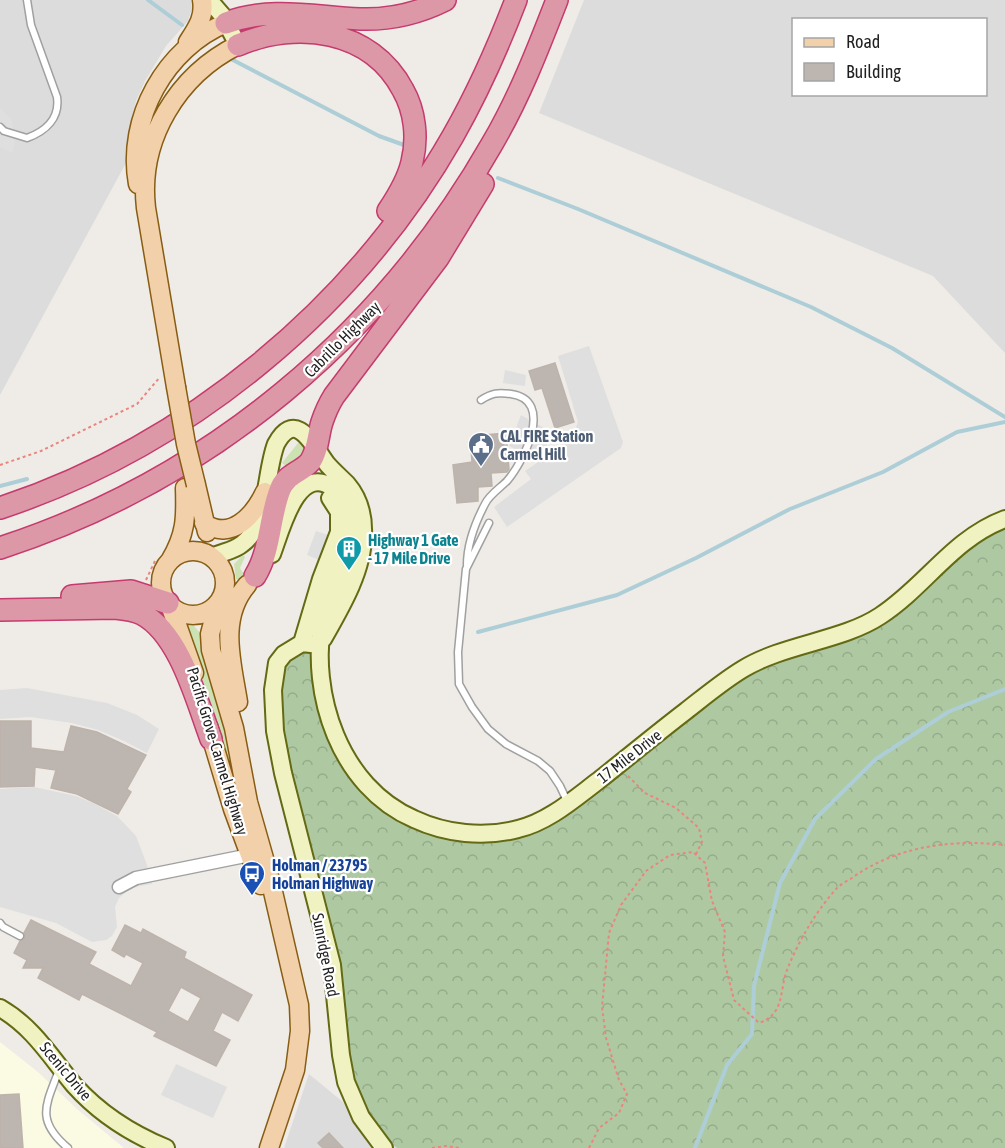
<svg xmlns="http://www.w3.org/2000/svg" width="1005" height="1148" viewBox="0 0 1005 1148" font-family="'Asap Condensed',sans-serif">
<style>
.residential{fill:#dddcdc;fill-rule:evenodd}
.education{fill:#fbfae3}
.grass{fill:#cce2b3}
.forest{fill:url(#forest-crowns)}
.parking{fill:#dfdfdf}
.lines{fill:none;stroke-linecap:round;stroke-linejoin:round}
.stream{stroke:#adced7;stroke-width:4}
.building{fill:#bcb5b0;stroke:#beb3ab;stroke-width:1.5;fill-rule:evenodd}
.lane-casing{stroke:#a0a0a0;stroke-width:9}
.street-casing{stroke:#a0a0a0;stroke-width:15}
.secondary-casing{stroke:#636a13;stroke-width:20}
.primary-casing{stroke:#885d13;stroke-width:21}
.highway-casing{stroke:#c53b6f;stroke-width:24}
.path{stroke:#e9857e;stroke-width:2;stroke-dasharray:3 3;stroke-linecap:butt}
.lane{stroke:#fff;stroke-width:6}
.street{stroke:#fff;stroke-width:12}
.secondary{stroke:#f1f2c1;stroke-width:16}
.primary{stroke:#f1d0aa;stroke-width:18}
.highway{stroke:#dc98a7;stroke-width:21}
.primary-bridge-casing{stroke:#885d13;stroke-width:21;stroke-linecap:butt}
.primary-bridge{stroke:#f1d0aa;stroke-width:18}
.labels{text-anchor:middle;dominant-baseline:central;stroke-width:4.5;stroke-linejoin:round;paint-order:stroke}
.street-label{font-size:16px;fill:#1f1f1f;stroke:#fff}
.service-label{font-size:16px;font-weight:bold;fill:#4e5e75;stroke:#fff;text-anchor:start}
.culture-label{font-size:16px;font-weight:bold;fill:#0d838f;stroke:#fff;text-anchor:start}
.transit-label{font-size:16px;font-weight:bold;fill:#164399;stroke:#fff;text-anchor:start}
</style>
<defs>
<pattern id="forest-crowns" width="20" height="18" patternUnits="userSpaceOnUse" patternTransform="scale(1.5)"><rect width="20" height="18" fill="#aec9a1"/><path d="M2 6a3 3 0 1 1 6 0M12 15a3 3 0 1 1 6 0" fill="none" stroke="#95ac8a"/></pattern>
</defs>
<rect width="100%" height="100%" fill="#efece7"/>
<!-- residential -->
<path class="residential" d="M0,0h191l1,8 -4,13 -22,25 -21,35 -9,20 -6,26 -4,36 -126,232z
M584,0h421v353l-72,-77 -394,-163zM794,20h192v74h-192z
M309,1074l34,28 15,26 9,-2 30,22h-113z"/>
<!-- education -->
<path class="education" d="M0,1042l38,30 39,37 47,39h-124z"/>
<!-- grass -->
<path class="grass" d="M298,443h3l5,2 -1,9 -18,13 -5,-4z
M243,555l2,2 -5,11 5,8 -5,4 -4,-1 -2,-15z
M187,626h7l7,8 3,21 25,81 10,68 -52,-176z"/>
<!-- forest -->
<path class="forest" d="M1005,519v629h-608l-30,-22 -30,-102 -54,-251 -3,-115 40,-13 6,62 39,75 69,44 86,3 222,-160 108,-40z"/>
<!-- parking -->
<path class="parking" d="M0,108l12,12 3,21 -2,12 -13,-6z
M589,346l34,96 -2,6 -114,79 -13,-20 37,-28 -6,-8 46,-31 7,-18 -20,-66z
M505,370l21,5 -1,11 -22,-3z
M521,415l32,18 -11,23 -8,-3 -2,4 -23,-11z
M316,531l12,4 -9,25 -12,-5z
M27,688l80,15 30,12 22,14 -12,24 -23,-12 -26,-11 -26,-7 -42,-6 -30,2v-29z
M34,787l42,9 17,7 24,13 19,20 11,29 5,19 -17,3 -9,5 -7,6 -4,9 2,20 -5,9 -6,4 -14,2 -36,-19 -56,-16v-118z
M176,1064l51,23 -14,31 -52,-23z"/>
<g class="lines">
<!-- stream -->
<path class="stream" d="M148,0l34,25
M231,59l148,77 25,9
M498,178l80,31 233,98 81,41 113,69
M0,486l27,-7
M478,632l139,-37 79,-37 94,-49 93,-37 74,-40 48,-10
M695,1148l32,-83 25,-31 2,-48 26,-103 35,-64 61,-60 72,-47 57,-23"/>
</g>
<!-- building -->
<path class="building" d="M555,363l19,59 -19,6 -13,-40 -7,2 -6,-19z
M506,433l3,36 -2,3 -16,1 1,13 -14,1v14l-21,2 -4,-38 19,-3 -1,-13 13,-2v-12z
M0,721h31v27l33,4 7,-26 26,6 49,23 -19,34 4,3 -13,22 -41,-20 -26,-6 5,-18 -21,-3 -1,19 -34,1z
M31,920l65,32 -7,12 42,22 12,-23 -17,-9 -2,3 -12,-7 13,-25 16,8 2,-4 43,23 -2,6 68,37 -14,26 -16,-9 -9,19 17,9 -14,26 -62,-30 3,-4 -75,-38 -3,6 -41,-22 5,-10h-20l4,-8 -13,-7 6,-12 4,-2v-6zM181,987l20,11 -13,24 -20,-11z
M19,1094l4,54h-23v-53z
M329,1133l14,15h-20l-5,-5z"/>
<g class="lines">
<defs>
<path id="lane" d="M0,127l4,4 23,7c19,-7 33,-20 30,-41l-26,-72 -4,-25
M489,523l-23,46 -8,83 1,32 13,23 16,22 18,15 32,17 12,10 10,15 8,17
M467,565c0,-21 8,-42 18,-61 4,-9 15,-16 22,-23 17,-20 48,-81 4,-87 -13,-2 -19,-1 -30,6
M0,923l3,4 17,9
M59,1070c-13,35 -24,50 9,78"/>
<path id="street" d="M119,887l17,-9 114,-23"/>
<path id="secondary" d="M209,0l13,15 16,30
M272,554c9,-23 25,-92 61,-66 12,8 18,22 19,35 2,32 -24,65 -29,96 -14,75 17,168 91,200 32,15 70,19 104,10 30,-7 56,-30 80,-48 29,-23 58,-47 88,-70 18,-14 37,-30 57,-42 41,-25 99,-28 137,-53 46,-30 72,-77 125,-97
M212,557c10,-5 22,-6 30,-13 26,-18 23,-72 34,-100 20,-37 38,3 51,20 6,7 13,13 20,20 12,14 17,33 16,52 0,35 -23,73 -40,103
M302,643l19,-64 18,-47v-20l-9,-14
M320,645l-18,-2 -18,11 -7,9 -4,27 2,41 8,42 49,192 9,90 5,27 15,35 23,31
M0,1008c33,19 50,48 74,77 25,28 58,49 92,63"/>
<path id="primary" d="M188,42c9,-14 17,-25 14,-42
M138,184c-12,-66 28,-136 88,-161
M176,387l-30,-179c-8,-69 32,-133 92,-163
M196,485l11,47
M204,523c27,19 50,-8 61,-31
M161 583a32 32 0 1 1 64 0a32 32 0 1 1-64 0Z
M170,561c16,-27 16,-43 15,-73
M170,605l24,68
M216,605l-1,10 -5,19 1,16 23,78 14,74 23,81 28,122 1,26 -5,39 -26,78
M238,702c-6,-39 -20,-83 9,-117
M208,726l25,83 28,76"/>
<path id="highway" d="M226,23c45,-17 88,-6 134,-4 29,1 59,-6 85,-19
M238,45c59,-25 133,-16 165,45 12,21 15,48 9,72 -4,18 -14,34 -24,49
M0,508c188,-62 355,-200 453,-372 25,-44 45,-89 63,-136
M0,548c209,-68 383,-213 492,-404 27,-46 46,-95 65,-144
M255,576c16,-26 14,-58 25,-86 5,-15 20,-17 30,-28 8,-11 8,-28 12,-40 3,-9 7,-18 12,-26l104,-138 45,-74
M72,596l59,-5 37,12
M0,610l115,-2c10,1 19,2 27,6 38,20 55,88 69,125"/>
</defs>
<!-- lane casing -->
<use href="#lane" class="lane-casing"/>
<!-- street casing -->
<use href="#street" class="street-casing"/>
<!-- secondary casing -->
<use href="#secondary" class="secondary-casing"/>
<!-- primary casing -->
<use href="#primary" class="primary-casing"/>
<!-- highway casing -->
<use href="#highway" class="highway-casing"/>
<!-- path -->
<path class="path" d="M0,465l41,-14 96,-47 23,-27
M146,580l9,-19
M628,776l17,17 31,15 23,20 3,14 -6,12
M432,1148l14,-2 13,2
M589,1148l10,-20 20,-15 8,-19 -8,-14 -13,-42 -4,-31 7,-74 12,-28 25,-34 24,-16 23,-3 12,11 7,38 13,31 -2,24 11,44 25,23c26,-9 20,-31 28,-53 11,-28 29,-59 50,-82 4,-4 10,-7 15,-10 44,-32 100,-39 153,-33"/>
<!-- lane -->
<use href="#lane" class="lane"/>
<!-- street -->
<use href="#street" class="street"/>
<!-- secondary -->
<use href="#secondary" class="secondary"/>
<!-- primary -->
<use href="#primary" class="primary"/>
<!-- highway -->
<use href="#highway" class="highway"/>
<defs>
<path id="primary-bridge" d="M176,387l10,57 10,41"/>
</defs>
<!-- primary-bridge casing -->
<use href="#primary-bridge" class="primary-bridge-casing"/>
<!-- primary-bridge -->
<use href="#primary-bridge" class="primary-bridge"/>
</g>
<!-- icons -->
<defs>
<symbol id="civic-pin" viewBox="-11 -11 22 30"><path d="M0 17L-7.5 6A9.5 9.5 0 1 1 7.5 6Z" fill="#5c6f8a" stroke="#fff"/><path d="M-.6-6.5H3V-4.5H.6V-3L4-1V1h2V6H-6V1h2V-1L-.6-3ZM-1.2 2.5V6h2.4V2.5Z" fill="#fff"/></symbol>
<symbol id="building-pin" viewBox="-11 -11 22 30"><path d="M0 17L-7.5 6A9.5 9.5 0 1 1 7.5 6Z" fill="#0f9aa8" stroke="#fff"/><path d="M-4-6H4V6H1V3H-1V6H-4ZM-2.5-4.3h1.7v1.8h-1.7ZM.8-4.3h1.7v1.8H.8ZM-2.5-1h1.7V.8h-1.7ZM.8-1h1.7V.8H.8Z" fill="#fff"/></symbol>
<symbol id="bus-pin" viewBox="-11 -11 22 30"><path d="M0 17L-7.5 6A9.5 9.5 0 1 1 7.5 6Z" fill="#1a4fb4" stroke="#fff"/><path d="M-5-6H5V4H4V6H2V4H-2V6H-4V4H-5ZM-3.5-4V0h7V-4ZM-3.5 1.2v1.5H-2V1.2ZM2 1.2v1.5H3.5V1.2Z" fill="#fff"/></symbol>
</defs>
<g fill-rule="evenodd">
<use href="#civic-pin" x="466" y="430" width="30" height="40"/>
<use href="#building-pin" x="334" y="534" width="30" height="40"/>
<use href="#bus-pin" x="237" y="859" width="30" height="40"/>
</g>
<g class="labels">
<!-- street labels -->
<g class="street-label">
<text transform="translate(342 339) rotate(-45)">Cabrillo Highway</text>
<text transform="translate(218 751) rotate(73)">Pacific Grove-Carmel Highway</text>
<text transform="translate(629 756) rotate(-38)">17 Mile Drive</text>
<text transform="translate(326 955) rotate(79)">Sunridge Road</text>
<text transform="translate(66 1071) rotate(50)">Scenic Drive</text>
</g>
<!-- service labels -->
<g class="service-label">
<text x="500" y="436">CAL FIRE Station<tspan x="500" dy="18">Carmel Hill</tspan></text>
</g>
<!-- culture labels -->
<g class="culture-label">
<text x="368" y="540">Highway 1 Gate<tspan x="368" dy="18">- 17 Mile Drive</tspan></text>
</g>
<!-- transit labels -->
<g class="transit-label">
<text x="272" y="865">Holman / 23795<tspan x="272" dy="18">Holman Highway</tspan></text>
</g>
</g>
<!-- legend -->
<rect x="792" y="18" width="195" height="78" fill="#ffffff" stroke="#a5a5a5" stroke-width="1.5"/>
<rect x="804" y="38" width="30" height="9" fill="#f1d0aa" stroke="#a5a5a5" stroke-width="1.5"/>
<text x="846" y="48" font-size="18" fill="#1f1f1f">Road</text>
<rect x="804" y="63" width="30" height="18" fill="#bcb5b0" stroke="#a5a5a5" stroke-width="1.5"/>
<text x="846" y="78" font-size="18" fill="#1f1f1f">Building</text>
</svg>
